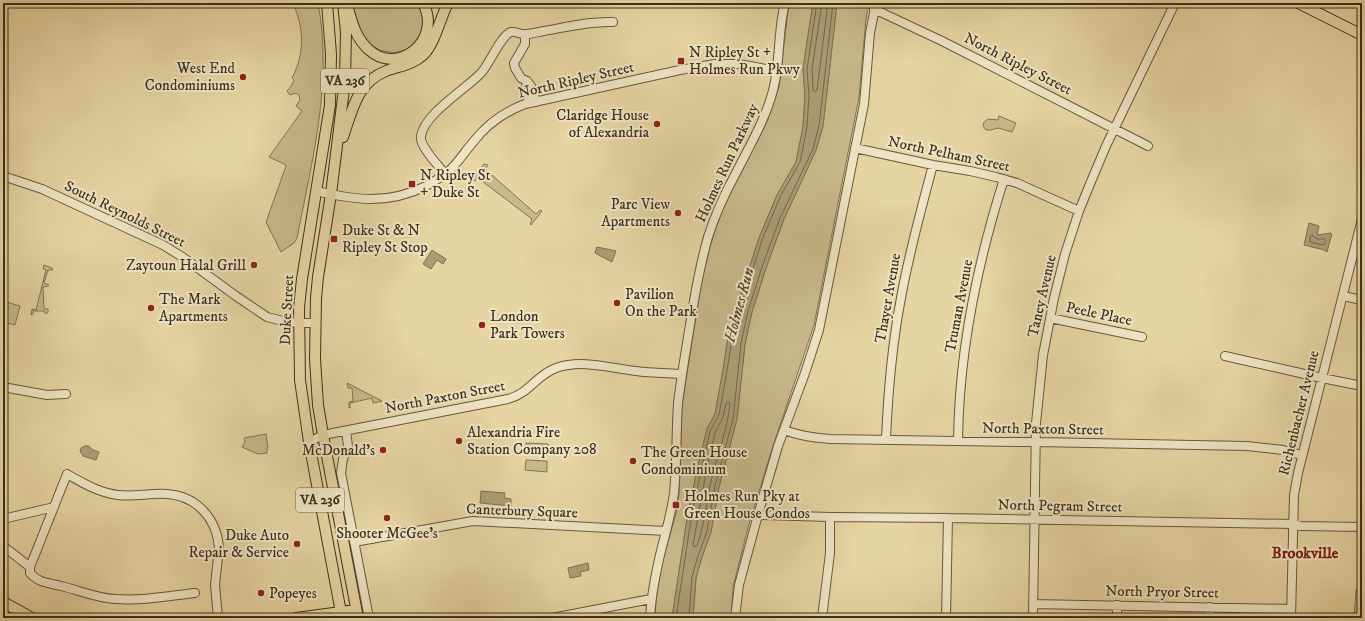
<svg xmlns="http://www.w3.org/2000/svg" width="1365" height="621" viewBox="0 0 1365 621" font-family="'IM FELL DW Pica',serif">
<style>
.green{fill:#c9b88b;stroke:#827454}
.water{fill:#ac9c75;stroke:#7f7052}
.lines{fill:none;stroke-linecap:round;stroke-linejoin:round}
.shore{stroke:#746649;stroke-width:1}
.minor-casing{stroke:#66583e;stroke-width:10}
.major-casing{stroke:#3c2f1d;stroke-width:12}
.minor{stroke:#efe3c3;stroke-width:8}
.major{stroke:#e6d4a2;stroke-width:10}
.poi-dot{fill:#8f2418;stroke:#efe3c3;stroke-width:1.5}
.labels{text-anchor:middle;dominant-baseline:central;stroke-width:4;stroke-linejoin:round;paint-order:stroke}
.shield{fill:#efe3c3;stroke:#72654f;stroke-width:1}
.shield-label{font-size:14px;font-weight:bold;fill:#3c2f1d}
.poi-label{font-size:15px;fill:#3c2f1d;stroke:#efe3c3;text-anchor:start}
.street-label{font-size:15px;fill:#3c2f1d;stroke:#efe3c3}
.water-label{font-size:16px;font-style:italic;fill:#584a33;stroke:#efe3c3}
.neighbourhood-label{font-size:16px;font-weight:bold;fill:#7a1f14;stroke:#efe3c3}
</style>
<rect width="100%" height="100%" fill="#e6d4a2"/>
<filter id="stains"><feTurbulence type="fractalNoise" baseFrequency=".005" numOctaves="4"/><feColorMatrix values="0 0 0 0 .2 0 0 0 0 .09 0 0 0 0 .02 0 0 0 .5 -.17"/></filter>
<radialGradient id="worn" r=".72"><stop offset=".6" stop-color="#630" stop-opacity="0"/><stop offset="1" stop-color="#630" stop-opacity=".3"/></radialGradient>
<!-- green -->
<path class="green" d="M293,3h25c15,79 -6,158 -21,235l-3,5 -13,9 -15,-30 20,-56 -2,-2 -15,-7 33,-46 -6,-5 4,-6 -1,-5 -3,-2 -6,2 -3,-4 5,-6 2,-5 -2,-2c13,-25 12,-49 1,-75z
M352,3h67l6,14 -2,17 -14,15 -15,4 -15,-3 -11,-7 -10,-16z
M791,3h22l-10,66 2,27 -2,31 -7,35 -19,33 -18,43 -30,93 -6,39 -8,44 -8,15 -10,41 -10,49 -15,99h-17l1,-17 5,-35 15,-52 3,-21 3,-87 19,-122 9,-37 12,-39 15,-31 20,-35 11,-23 11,-32 9,-76z
M837,3h32l-3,16 -7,78 -45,228 -41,121 -24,78 -16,63 -2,31h-38l3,-40 5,-18 10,-28 8,-45 18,-68 8,-75 7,-32 14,-44 18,-49 32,-69 7,-24z
M999,116l17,7 -4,9 -14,-4 -7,2h-5l-3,-4 1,-4 4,-3 10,1z
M484,164l4,1 -3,4 51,45 4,-4 2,1 -11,14 -1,-1 2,-5 -54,-41 -3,3 -2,-1v-2z
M44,265l8,3 1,2h-5l-4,13 5,2 -1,1 -5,1 1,22h4v3l-2,2 -2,-3h-11v3l-2,1 1,-6 4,1 10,-40 -3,-1z
M3,301l17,5 -5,19 -12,-3z
M347,383l35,18 -9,2 -1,-5 -22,5v5h-1v-6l4,-1 -1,-13h-4z
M266,434l2,14 -1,1v4l-9,1 -16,-7 3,-5 -1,-4z
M526,443l22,1v11l-22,-2z
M526,460l21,1v11l-22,-2z
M1356,589h6v29h-8z"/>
<!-- water -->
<path class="water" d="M813,3h24l-14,123 -7,24 -32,69 -18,49 -14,44 -7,32 -8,75 -18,68 -8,45 -10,28 -5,18 -3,40h-21l15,-99 10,-49 10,-41 8,-15 8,-44 6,-39 30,-93 18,-43 19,-33 7,-35 2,-31 -2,-27z
M1309,223l10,3 -2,9 14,-2 1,3 -1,1 -4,15 -3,-2 -20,-5z
M597,247l19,4 -4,11 -17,-9z
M432,250l14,9 -3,5 -6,-4 -6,9 -8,-5z
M85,446h4l4,4 6,2 -3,8 -13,-4 -3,-5 1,-3z
M481,491l24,2 -1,5 7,1v7l-31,-3z
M588,563l1,7 -9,2 1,4 -11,2 -2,-10z"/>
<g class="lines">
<!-- shore -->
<path class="shore" d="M822,3l-10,66 1,21 2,2 2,-2 11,-87
M1312,235l5,4h8v5l-2,1 -13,-3v-5z
M728,402l2,2c-3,28 -14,54 -20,82 -4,20 -6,40 -13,60l-3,1 -1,-2 13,-73 9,-39 8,-16 3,-13z
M676,618l15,-99 10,-48 9,-40 9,-16 8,-44 6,-39 29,-92 18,-43 20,-35 7,-35 2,-31 -2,-27 10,-66
M689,618l3,-41 5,-18 10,-28 8,-45 18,-67 8,-76 7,-32 14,-44 18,-49 33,-69 6,-23 14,-123"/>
<defs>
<path id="minor" d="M874,9l68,32 206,105
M525,35v9l-11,19 1,5 6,10 6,3 4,5 5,16
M527,81l-1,6 3,16
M855,148l78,17 37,6 26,6 21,6 62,28
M445,174c-6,-8 -26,-28 -24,-38 3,-22 45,-47 60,-63 8,-8 20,-38 30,-41 5,-1 10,3 15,2 6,0 12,-2 18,-3 23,-4 46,-10 69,-9
M3,176l39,13 121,56 21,13 52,38 31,21 16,4 16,2h16
M316,191c39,9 72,14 110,-5 9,-5 18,-10 25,-17 9,-9 15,-19 23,-28 14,-18 30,-29 51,-37l155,-34 35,-6h24l38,7
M1343,296l19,4
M1050,318l92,19
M1225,356l97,22 40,8
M3,387l44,8 19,-1
M784,430c16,6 30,8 46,9l192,3h14l211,4 36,4 18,5
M346,431l2,15 -5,13 -2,14 28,145
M886,439c2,-47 6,-94 15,-141 8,-45 20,-89 32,-133
M958,441c1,-90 19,-177 46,-262
M309,442l14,-7 185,-36c22,-6 27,-23 48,-31 26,-9 54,0 80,3 15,2 30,2 46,3
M758,515l72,2 118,1 345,6 8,2 61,1
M3,519l51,-12
M354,542l119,-21 193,10
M3,546l27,21
M195,593c-26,3 -53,8 -80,6 -19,-1 -37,-9 -54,-13 -11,-3 -23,-3 -31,-13v-6l37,-93c16,9 32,19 51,21 16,2 32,-2 49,-1 30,2 50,25 52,54l-4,37 3,33
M1033,604l258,5
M552,618l99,-19
M650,618c1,-18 4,-36 8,-54 5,-24 13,-47 16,-71 3,-30 2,-60 4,-90 3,-24 7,-48 11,-72 5,-32 10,-63 19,-94 7,-22 17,-44 28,-64 13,-26 28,-51 36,-79 9,-30 5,-61 13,-91
M735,618l4,-33 19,-70 20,-69 27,-73 14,-43 45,-226 6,-71 6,-30
M822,618l8,-65v-36
M946,618l2,-100
M1033,618l3,-195 7,-68 11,-57 11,-44 14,-43 11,-27 16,-38 69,-143
M1117,618v-13
M1209,618l1,-11
M1291,618l3,-123 4,-22 64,-254"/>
<path id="major" d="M327,3l4,51 -1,51 -28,174 -3,29 1,72 9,62 33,176
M343,3l3,29 -1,49 -14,113 -13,83 -2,21 -1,61 3,46 5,30 35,183
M1298,3l64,32
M348,8c4,15 8,30 20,41 29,28 75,-8 55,-46
M343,137c9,-26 14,-55 43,-66 13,-5 26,-6 37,-16 12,-11 17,-37 25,-52
M3,602l29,16
M296,618l60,-8"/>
</defs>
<!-- minor casing -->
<use href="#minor" class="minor-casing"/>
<!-- major casing -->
<use href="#major" class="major-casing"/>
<!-- minor -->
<use href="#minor" class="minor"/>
<!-- major -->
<use href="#major" class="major"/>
</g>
<!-- markers -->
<g class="poi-dot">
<rect x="677" y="57" width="8" height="8" rx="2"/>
<circle cx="243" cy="77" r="4"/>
<circle cx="657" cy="124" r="4"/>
<rect x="408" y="180" width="8" height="8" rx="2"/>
<circle cx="678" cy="213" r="4"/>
<rect x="330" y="235" width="8" height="8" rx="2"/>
<circle cx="254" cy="265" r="4"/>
<circle cx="617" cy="303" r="4"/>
<circle cx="151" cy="308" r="4"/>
<circle cx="482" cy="325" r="4"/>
<circle cx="459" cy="441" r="4"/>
<circle cx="383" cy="450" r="4"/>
<circle cx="633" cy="461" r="4"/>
<rect x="672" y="501" width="8" height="8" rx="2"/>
<circle cx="387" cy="518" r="4"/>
<circle cx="297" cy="544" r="4"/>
<circle cx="261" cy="593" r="4"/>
</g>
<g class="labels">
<!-- shield labels -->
<g class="shield">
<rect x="321" y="69" width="48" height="24" rx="3"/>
<rect x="296" y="488" width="48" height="24" rx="3"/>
</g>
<g class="shield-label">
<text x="345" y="81">VA 236</text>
<text x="320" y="500">VA 236</text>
</g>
<!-- poi labels -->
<g class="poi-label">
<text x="689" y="52">N Ripley St +<tspan x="689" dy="17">Holmes Run Pkwy</tspan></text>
<text x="235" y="68" text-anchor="end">West End<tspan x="235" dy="17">Condominiums</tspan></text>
<text x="649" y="115" text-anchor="end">Claridge House<tspan x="649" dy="17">of Alexandria</tspan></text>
<text x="420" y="175">N Ripley St<tspan x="420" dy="17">+ Duke St</tspan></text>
<text x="670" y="204" text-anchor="end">Parc View<tspan x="670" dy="17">Apartments</tspan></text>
<text x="342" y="230">Duke St &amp; N<tspan x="342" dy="17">Ripley St Stop</tspan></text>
<text x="246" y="265" text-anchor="end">Zaytoun Halal Grill</text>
<text x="625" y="294">Pavilion<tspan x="625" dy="17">On the Park</tspan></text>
<text x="159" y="299">The Mark<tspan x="159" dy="17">Apartments</tspan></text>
<text x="490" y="316">London<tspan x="490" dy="17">Park Towers</tspan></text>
<text x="467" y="432">Alexandria Fire<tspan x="467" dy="17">Station Company 208</tspan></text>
<text x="375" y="450" text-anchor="end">McDonald's</text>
<text x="641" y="452">The Green House<tspan x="641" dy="17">Condominium</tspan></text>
<text x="684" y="496">Holmes Run Pky at<tspan x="684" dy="17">Green House Condos</tspan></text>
<text x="387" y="533" text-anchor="middle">Shooter McGee's</text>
<text x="289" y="535" text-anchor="end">Duke Auto<tspan x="289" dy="17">Repair &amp; Service</tspan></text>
<text x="269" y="593">Popeyes</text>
</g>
<!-- street labels -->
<g class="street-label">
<text transform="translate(1018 64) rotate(27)">North Ripley Street</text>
<text transform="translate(576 80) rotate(-13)">North Ripley Street</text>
<text transform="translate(949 154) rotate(12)">North Pelham Street</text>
<text transform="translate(727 163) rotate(-65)">Holmes Run Parkway</text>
<text transform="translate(125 214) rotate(26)">South Reynolds Street</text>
<text transform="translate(1042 296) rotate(-77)">Taney Avenue</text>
<text transform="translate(888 298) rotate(-80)">Thayer Avenue</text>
<text transform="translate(959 306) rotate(-79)">Truman Avenue</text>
<text transform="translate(287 310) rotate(-87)">Duke Street</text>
<text transform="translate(1099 314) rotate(12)">Peele Place</text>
<text transform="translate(445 397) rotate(-11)">North Paxton Street</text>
<text transform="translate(1299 413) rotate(-76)">Richenbacher Avenue</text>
<text transform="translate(1043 429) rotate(1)">North Paxton Street</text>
<text transform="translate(1060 506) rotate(1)">North Pegram Street</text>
<text transform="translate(522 511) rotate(2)">Canterbury Square</text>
<text transform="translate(1162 592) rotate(1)">North Pryor Street</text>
</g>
<!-- water labels -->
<g class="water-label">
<text transform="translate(739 305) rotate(-75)">Holmes Run</text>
</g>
<!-- neighbourhood labels -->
<g class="neighbourhood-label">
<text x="1305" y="553">Brookville</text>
</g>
</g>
<!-- margin -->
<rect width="1365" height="621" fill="none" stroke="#e6d4a2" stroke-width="16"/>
<rect x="4" y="4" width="1357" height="613" fill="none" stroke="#3c2f1d" stroke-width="2"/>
<rect x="8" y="8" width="1349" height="605" fill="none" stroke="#3c2f1d"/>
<rect width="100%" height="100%" filter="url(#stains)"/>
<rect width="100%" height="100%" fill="url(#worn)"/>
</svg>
